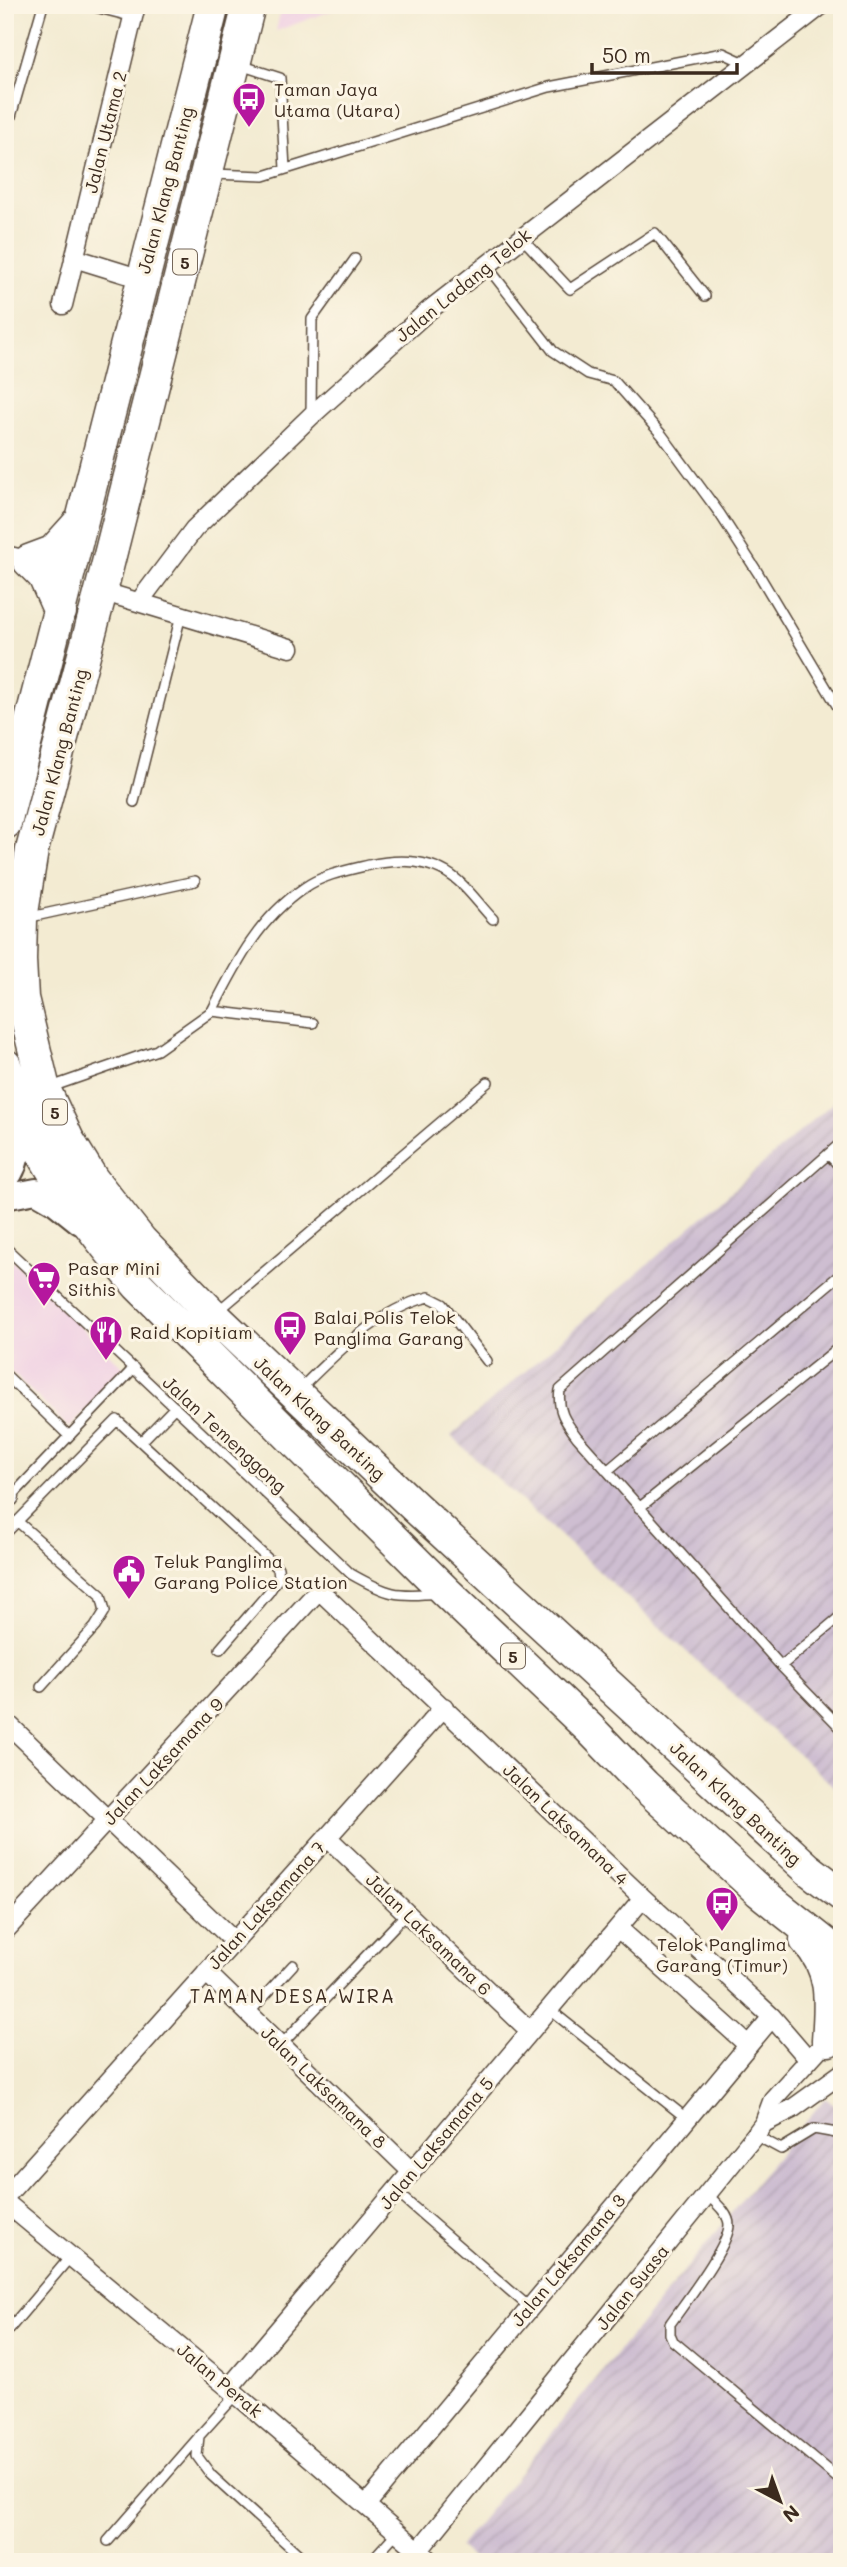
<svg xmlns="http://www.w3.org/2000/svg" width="847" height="2567" viewBox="0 0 847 2567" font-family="Mali,sans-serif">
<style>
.built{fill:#f0d0e4}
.industrial{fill:url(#industrial-furrows)}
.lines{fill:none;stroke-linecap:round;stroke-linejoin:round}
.lane-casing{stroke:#574739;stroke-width:12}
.street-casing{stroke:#574739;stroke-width:21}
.secondary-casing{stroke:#574739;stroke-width:28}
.highway-casing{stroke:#574739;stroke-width:35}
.lane{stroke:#fff;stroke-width:9}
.street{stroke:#fff;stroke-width:18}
.secondary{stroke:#fff;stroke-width:24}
.highway{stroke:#fff;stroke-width:32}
.labels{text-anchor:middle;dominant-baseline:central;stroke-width:6;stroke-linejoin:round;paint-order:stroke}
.shield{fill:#fcf5e5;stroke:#75675a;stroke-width:2}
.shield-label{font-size:16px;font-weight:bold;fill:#3b2a1e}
.poi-label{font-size:18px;fill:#3b2a1e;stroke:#fcf5e5;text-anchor:start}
.street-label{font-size:18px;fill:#3b2a1e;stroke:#fcf5e5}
.neighbourhood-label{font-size:19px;letter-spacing:2px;fill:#3b2a1e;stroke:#fcf5e5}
</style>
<defs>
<pattern id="industrial-furrows" width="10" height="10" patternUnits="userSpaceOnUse" patternTransform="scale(1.75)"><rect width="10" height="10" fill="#cebed1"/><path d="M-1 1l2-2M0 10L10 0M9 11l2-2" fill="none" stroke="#b2a3b3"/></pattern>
</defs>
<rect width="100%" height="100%" fill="#fcf5e5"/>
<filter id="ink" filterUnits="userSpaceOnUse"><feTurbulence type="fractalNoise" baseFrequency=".0143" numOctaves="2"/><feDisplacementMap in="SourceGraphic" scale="14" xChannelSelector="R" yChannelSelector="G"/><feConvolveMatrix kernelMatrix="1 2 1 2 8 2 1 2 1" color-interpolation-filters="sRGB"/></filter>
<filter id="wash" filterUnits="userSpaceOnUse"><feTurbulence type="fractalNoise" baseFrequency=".00686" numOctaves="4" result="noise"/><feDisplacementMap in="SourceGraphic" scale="28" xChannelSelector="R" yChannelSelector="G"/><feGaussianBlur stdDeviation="1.57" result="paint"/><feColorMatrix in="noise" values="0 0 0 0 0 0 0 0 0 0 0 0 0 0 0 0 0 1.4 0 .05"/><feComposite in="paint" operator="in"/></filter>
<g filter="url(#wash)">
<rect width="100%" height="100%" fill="#f3ebd2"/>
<!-- built -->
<path class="built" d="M282,5h65l-71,26z
M5,1253l121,117 -57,58 -64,-62z"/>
<!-- industrial -->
<path class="industrial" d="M842,1095v699l-391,-358z
M825,2098l17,13v451h-366l-17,-15z"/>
</g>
<g filter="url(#ink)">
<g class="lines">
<defs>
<path id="lane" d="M87,5l47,12
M240,65l40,13 5,91
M5,137l38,-132
M213,174l51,2 285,-89 174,-34 24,11
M522,238l48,51 85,-56 50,63
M486,265l67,86 35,23 26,7 48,54 58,79 38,59 84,141
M311,414l1,-95 43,-60
M134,802l47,-187
M26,918l169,-37
M212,1011c24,-47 46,-92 92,-123 18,-13 44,-18 65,-23 28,-6 59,-6 83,11 15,10 28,30 41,43
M51,1087l106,-37 55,-39 101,12
M842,1142l-282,248c-3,20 5,31 17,47l204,229 61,63
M828,1154l14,15
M5,1247l346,327c37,21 45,23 87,19
M217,1312l271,-230
M5,1374l64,62
M299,1390c35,-35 80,-81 130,-93l14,7 44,57
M141,1442l137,126 1,9 -10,15 -49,57
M607,1471l235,-198
M9,1499l125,-131
M639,1508l203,-163
M17,1521l84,74 4,16 -10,16 -54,60
M5,1534l112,-114 24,22 34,-35
M781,1666l61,-51
M549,2009l137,109
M249,2013l44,-48
M281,2045l126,-132
M755,2135l26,14 33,-20 28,5
M395,2191l134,116
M707,2194c8,9 22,19 22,31 0,21 -46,80 -59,99v10l3,7 169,141
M5,2334l66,-78
M237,2394l-38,42 -2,20 14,19 96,87
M108,2541l90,-103
M370,2562l27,-30
M410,2562l9,-12"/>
<path id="street" d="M74,258l68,21
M63,305l73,-300
M5,555l32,7
M101,591l189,57
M139,602l55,-73 117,-113 117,-105 394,-306
M5,1492l5,5
M5,1721l229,220
M327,1837l203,194
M618,1928l130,117
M5,1931l314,-341 324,308 129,119 37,43
M206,1972l206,200
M764,2123l28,-14 50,-36
M5,2197l439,-490
M5,2202l224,186 203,174
M229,2388l414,-490
M366,2505l406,-488
M419,2550l336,-415 9,-12 9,-24 44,-48"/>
<path id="secondary" d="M5,1181c17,-21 15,-47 10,-73
M5,1197l31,-6 19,11 25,20"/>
<path id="highway" d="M249,5l-148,586 -69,259 -11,69 -1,41 2,38 22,91 24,51 24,39 49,62 72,74 201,191 394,363 34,26
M60,612l-16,-36 -15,-15 24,-9 28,-31
M5,823l208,-818
M5,1065c23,82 79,156 133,220l308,307 143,136 55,57 115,106 83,66
M806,1940c28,29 25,61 22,100"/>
</defs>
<!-- lane casing -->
<use href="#lane" class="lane-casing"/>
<!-- street casing -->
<use href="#street" class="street-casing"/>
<!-- secondary casing -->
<use href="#secondary" class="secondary-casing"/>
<!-- highway casing -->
<use href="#highway" class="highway-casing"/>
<!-- lane -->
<use href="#lane" class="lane"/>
<!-- street -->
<use href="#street" class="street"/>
<!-- secondary -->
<use href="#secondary" class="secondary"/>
<!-- highway -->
<use href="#highway" class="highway"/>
</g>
</g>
<!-- icons -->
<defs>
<symbol id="bus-pin" viewBox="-11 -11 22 30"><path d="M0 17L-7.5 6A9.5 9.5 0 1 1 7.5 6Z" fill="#b5179e" stroke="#fcf5e5"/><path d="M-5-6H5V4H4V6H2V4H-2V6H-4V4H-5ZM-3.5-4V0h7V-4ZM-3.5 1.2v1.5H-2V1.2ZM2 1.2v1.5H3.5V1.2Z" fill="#fff"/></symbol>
<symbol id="supermarket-pin" viewBox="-11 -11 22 30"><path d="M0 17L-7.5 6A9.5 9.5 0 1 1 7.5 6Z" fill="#b5179e" stroke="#fcf5e5"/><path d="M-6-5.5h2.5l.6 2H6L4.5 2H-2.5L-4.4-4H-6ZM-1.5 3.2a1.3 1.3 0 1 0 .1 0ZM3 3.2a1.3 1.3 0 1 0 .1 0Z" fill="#fff"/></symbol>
<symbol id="restaurant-pin" viewBox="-11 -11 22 30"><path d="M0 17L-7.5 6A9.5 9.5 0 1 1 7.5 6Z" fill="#b5179e" stroke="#fcf5e5"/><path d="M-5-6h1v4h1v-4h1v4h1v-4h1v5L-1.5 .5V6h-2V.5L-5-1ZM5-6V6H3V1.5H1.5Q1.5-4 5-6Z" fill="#fff"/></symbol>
<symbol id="civic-pin" viewBox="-11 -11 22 30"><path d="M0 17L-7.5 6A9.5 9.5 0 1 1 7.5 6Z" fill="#b5179e" stroke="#fcf5e5"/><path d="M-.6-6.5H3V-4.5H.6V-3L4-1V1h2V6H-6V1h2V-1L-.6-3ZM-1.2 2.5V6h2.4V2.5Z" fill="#fff"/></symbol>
</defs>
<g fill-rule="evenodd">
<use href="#bus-pin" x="230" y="80" width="38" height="52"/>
<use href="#supermarket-pin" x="25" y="1259" width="38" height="52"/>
<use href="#bus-pin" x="271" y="1308" width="38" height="52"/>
<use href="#restaurant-pin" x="87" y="1313" width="38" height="52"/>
<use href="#civic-pin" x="110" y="1552" width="38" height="52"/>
<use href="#bus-pin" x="703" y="1884" width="38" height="52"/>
</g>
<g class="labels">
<!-- shield labels -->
<g class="shield">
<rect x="173" y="249.5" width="24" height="25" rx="5"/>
<rect x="43" y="1099.5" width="24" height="25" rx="5"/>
<rect x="501" y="1643.5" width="24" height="25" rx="5"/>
</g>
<g class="shield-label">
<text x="185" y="262">5</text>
<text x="55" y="1112">5</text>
<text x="513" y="1656">5</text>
</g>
<!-- poi labels -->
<g class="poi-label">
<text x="274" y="89">Taman Jaya<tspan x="274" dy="21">Utama (Utara)</tspan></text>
<text x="68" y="1268">Pasar Mini<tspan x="68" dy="21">Sithis</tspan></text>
<text x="314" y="1317">Balai Polis Telok<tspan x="314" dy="21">Panglima Garang</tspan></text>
<text x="130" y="1332">Raid Kopitiam</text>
<text x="154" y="1561">Teluk Panglima<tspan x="154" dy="21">Garang Police Station</tspan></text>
<text x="722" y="1944" text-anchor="middle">Telok Panglima<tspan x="722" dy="21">Garang (Timur)</tspan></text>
</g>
<!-- street labels -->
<g class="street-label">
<text transform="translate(105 132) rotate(-76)">Jalan Utama 2</text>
<text transform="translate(165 190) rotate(-75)">Jalan Klang Banting</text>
<text transform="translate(463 285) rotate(-39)">Jalan Ladang Telok</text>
<text transform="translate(59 752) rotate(-75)">Jalan Klang Banting</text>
<text transform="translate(320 1418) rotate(43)">Jalan Klang Banting</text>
<text transform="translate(225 1434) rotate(43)">Jalan Temenggong</text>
<text transform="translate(163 1761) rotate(-47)">Jalan Laksamana 9</text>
<text transform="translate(736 1803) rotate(43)">Jalan Klang Banting</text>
<text transform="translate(566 1824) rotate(44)">Jalan Laksamana 4</text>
<text transform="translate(266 1905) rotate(-48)">Jalan Laksamana 7</text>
<text transform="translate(429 1934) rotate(44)">Jalan Laksamana 6</text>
<text transform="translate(324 2087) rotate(44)">Jalan Laksamana 8</text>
<text transform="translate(436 2143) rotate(-50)">Jalan Laksamana 5</text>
<text transform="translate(568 2260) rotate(-50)">Jalan Laksamana 3</text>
<text transform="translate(632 2287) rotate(-51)">Jalan Suasa</text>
<text transform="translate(220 2380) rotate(40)">Jalan Perak</text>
</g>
<!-- neighbourhood labels -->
<g class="neighbourhood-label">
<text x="293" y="1995">TAMAN DESA WIRA</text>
</g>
</g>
<!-- margin -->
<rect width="847" height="2567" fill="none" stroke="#fcf5e5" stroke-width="28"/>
<!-- north arrow -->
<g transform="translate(780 2501) rotate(139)" stroke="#fcf5e5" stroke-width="5" paint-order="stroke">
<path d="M0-5L12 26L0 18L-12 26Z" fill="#3b2a1e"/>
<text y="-10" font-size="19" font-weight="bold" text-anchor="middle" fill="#3b2a1e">N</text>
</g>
<!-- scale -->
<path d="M592 63v10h145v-10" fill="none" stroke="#3b2a1e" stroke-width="3.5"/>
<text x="602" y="63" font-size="21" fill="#3b2a1e" stroke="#fcf5e5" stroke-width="5" paint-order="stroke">50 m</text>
</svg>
